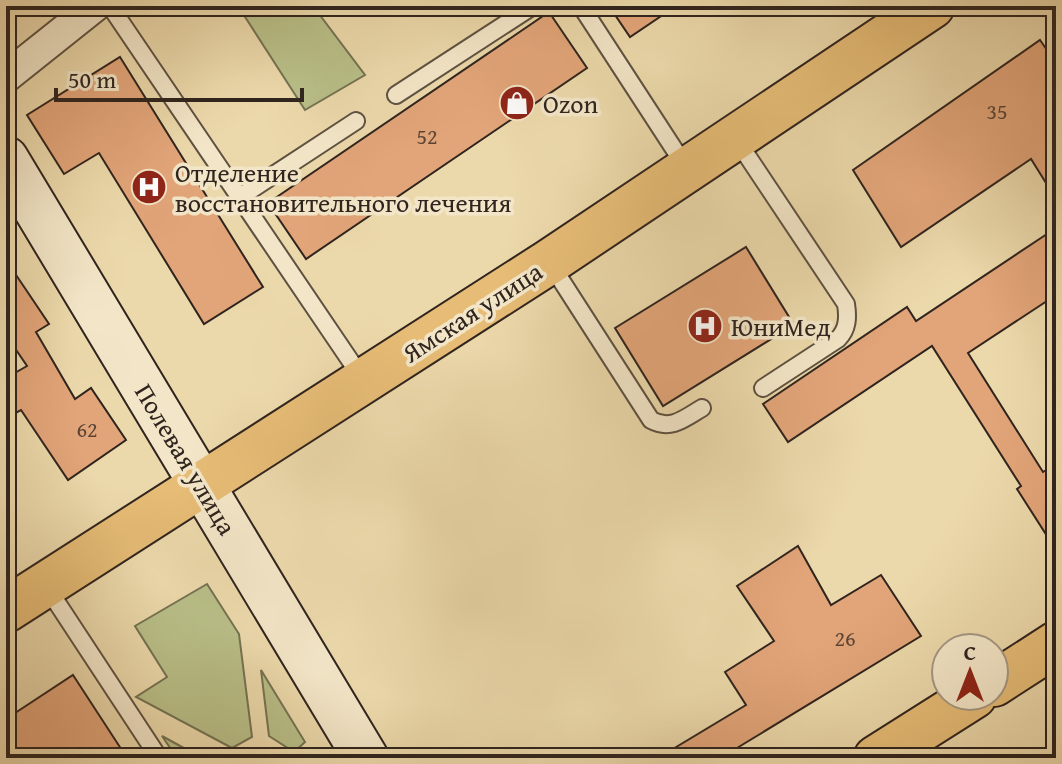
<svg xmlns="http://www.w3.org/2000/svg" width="1062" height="764" viewBox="0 0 1062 764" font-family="'Gentium Book Plus',serif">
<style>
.green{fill:#b9bf88;stroke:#747253;stroke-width:2}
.building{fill:#e2a579;stroke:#2f241e;stroke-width:2}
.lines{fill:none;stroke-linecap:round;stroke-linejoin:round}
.lane-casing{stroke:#5e5141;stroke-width:20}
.street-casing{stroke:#5e5141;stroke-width:34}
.secondary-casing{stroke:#2f241e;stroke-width:48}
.primary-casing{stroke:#2f241e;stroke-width:48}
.lane{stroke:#f3e6c8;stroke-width:16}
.street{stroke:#f3e6c8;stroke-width:30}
.secondary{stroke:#f3e6c8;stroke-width:44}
.primary{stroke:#e6bc76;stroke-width:44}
.labels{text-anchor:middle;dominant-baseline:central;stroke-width:7;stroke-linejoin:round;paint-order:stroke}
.number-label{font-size:22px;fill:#5c4435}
.poi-label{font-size:26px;fill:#2f241e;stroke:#f3e6c8;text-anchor:start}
.street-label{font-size:26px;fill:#2f241e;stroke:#f3e6c8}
</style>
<rect width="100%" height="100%" fill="#ecd9ab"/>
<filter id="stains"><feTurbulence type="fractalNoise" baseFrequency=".0025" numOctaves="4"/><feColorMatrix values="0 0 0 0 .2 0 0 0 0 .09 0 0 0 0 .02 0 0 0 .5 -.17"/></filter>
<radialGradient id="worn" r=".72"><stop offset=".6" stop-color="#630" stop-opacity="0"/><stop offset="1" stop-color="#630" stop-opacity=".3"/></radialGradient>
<!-- green -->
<path class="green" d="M238,6h75l52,69 -60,35z
M207,584l32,50 13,103 -20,11 -96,-51 31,-20 -32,-51z
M261,670l44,72 -11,10 -25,-16z
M162,736l40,22h-25z"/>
<!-- building -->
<path class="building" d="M609,6h67l-46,31z
M549,12l38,56 -281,191 -38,-56z
M1040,40l16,23v136l-25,-40 -130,88 -48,-77z
M120,57l143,230 -59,37 -105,-171 -35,21 -37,-59z
M1056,228v67l-88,58 75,119 13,-8v86l-39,-61 4,-3 -89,-140 -144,96 -25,-38 144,-97 9,14z
M746,247l48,78 -131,81 -48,-78z
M6,260l43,64 -13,8 39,67 16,-11 35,52 -58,40 -47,-70 -15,8v-40l21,-12 -21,-31z
M798,546l33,59 50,-30 40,61 -184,112 6,10h-85l88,-53 -21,-33 49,-31 -37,-55z
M73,675l54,83h-121v-39z"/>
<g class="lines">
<defs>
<path id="lane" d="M110,6l254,375
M581,6l106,163
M396,95l137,-89
M736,139l110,165c2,13 2,25 -8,35l-75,49
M240,197l116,-76
M550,263l101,157c20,11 34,-2 51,-12
M46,586l113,172"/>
<path id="street" d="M6,77l89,-71"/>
<path id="secondary" d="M6,159l360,599"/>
<path id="primary" d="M6,610l543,-348 383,-256
M994,684l62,-40
M876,758l98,-62"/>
</defs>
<!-- lane casing -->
<use href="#lane" class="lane-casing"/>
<!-- street casing -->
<use href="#street" class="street-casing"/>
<!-- secondary casing -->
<use href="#secondary" class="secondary-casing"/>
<!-- primary casing -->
<use href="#primary" class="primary-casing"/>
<!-- lane -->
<use href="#lane" class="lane"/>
<!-- street -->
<use href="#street" class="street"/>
<!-- secondary -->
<use href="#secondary" class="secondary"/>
<!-- primary -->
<use href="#primary" class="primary"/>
</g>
<!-- icons -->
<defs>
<symbol id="shop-disc" viewBox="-11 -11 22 22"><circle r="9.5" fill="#8f2418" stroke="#f3e6c8"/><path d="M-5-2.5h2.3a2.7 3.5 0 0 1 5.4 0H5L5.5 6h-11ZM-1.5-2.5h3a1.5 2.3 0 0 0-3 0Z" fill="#fff"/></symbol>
<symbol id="hospital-disc" viewBox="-11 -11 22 22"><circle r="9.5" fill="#8f2418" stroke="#f3e6c8"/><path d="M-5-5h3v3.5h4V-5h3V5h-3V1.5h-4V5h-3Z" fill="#fff"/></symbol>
</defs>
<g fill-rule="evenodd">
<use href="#shop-disc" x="497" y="83" width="40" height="40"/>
<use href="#hospital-disc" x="129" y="167" width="40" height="40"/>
<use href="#hospital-disc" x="685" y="306" width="40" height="40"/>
</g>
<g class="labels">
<!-- number labels -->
<g class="number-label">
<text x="997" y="111">35</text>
<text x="427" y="136">52</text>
<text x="87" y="429">62</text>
<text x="845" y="638">26</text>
</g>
<!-- poi labels -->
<g class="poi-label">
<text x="543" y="103">Ozon</text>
<text x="175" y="172">Отделение<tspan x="175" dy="30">восстановительного лечения</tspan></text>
<text x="731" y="326">ЮниМед</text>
</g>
<!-- street labels -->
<g class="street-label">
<text transform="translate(472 312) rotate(-33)">Ямская улица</text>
<text transform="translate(186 459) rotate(59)">Полевая улица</text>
</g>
</g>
<!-- margin -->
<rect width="1062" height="764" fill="none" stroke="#ecd9ab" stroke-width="32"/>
<rect x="8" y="8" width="1046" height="748" fill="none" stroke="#2f241e" stroke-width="4"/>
<rect x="16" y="16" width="1030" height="732" fill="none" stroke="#2f241e" stroke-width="2"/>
<!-- north arrow -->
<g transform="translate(970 672)"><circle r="38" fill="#f3e6c8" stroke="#a59884" stroke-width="2"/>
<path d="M0-6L14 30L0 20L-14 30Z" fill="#8f2418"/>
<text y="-12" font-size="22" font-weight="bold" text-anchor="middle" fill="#2f241e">С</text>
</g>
<!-- scale -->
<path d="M56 88v12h246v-12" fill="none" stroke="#2f241e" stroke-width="4"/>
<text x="68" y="88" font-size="24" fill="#2f241e" stroke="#f3e6c8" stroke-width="6" paint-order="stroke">50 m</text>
<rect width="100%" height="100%" filter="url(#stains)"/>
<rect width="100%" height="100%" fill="url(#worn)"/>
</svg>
